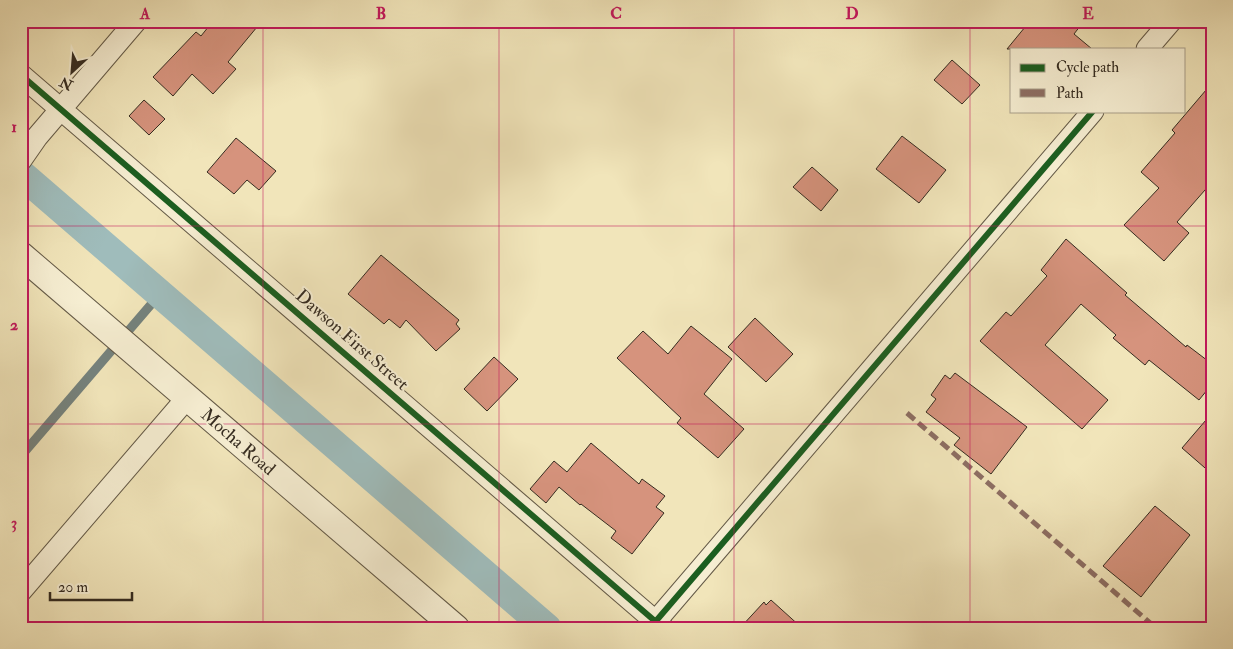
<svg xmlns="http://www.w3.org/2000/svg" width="1233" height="649" viewBox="0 0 1233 649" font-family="'IM FELL Double Pica',serif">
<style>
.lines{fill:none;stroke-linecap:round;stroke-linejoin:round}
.stream{stroke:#75827d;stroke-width:9}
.canal{stroke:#9fbcbb;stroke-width:29}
.building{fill:#d6937d;stroke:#352c21}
.minor-casing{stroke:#645a47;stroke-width:23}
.tertiary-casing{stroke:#645a47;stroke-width:28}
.minor{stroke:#f6eed2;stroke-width:21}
.tertiary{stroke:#f6eed2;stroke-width:26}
.quiet{stroke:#8d6e63;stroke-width:5;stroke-dasharray:10 5;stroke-linecap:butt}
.cycleway-casing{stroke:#f6eed2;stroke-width:9}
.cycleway{stroke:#1b5e20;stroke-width:6}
.grid{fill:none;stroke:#c2185b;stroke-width:1;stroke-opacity:0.55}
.labels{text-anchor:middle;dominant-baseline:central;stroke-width:4;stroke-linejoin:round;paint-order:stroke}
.street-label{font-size:18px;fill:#352c21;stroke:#f6eed2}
.neatline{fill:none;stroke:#c2185b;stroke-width:2}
.grid-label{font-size:16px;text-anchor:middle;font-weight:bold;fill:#c2185b}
</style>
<rect width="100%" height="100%" fill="#f1e5ba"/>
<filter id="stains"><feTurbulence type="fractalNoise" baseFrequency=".004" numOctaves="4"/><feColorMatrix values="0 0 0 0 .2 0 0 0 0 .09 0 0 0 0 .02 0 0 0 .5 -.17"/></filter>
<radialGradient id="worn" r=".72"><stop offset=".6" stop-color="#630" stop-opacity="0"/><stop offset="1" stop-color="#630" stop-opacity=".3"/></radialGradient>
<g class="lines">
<!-- stream -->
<path class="stream" d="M21,456l139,-162"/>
<!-- canal -->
<path class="canal" d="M21,174l526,454"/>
</g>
<!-- building -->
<path class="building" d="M213,21h49l-34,41 8,7 -23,25 -21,-20 -19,22 -20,-19 43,-45 5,4z
M1030,21h54l-10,13 18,15h-85z
M952,60l28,25 -18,19 -28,-24z
M1212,83v99l-35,40 12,11 -25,28 -40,-36 35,-37 -18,-16 34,-39 -3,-3z
M144,100l21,19 -16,16 -20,-19z
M902,136l44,34 -27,33 -43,-34z
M236,138l40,33 -17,19 -12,-10 -13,14 -27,-22z
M812,167l26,23 -17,21 -28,-24z
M1066,239l61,54 -2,2 61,52 1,-2 25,19v20l-13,16 -50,-40 -4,5 -32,-27 3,-3 -35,-31 -36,41 63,55 -26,29 -102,-88 26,-29 5,4 36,-40 -6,-6z
M381,255l78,65 -3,4 4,5 -24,22 -30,-31 -6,8 -11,-9 -5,5 -36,-30z
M755,318l38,36 -27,28 -38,-35z
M691,326l41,33 -28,35 40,35 -26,29 -41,-35 4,-5 -64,-60 26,-27 25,23z
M494,357l24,22 -31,32 -23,-22z
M955,373l72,54 -36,47 -37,-29 6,-7 -34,-26 10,-13 -5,-4 14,-20 5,4z
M1212,413v61l-30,-26z
M591,443l48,41 3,-5 23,17 -9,11 8,6 -32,41 -21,-16 5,-7 -35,-27 -1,1 -21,-18 -13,16 -16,-14 24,-28 13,11z
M1155,506l35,29 -49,62 -38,-31z
M771,600l31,28h-62l24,-26 2,3z"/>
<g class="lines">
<defs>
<path id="minor" d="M1147,49l24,-28
M21,75l642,553
M21,160l16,-23 99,-116
M21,591l166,-193
M656,621l437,-510"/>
<path id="tertiary" d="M21,255l435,373"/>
</defs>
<!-- minor casing -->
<use href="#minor" class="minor-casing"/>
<!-- tertiary casing -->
<use href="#tertiary" class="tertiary-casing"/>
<!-- minor -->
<use href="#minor" class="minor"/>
<!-- tertiary -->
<use href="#tertiary" class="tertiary"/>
<!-- quiet -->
<path class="quiet" d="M907,413l249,215"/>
<defs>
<path id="cycleway" d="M21,75l642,553
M656,621l437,-510"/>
</defs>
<!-- cycleway casing -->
<use href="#cycleway" class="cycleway-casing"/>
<!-- cycleway -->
<use href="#cycleway" class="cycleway"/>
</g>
<!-- grid -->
<path class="grid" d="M263,21v607M499,21v607M734,21v607M970,21v607M21,226h1191M21,424h1191"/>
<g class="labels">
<!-- street labels -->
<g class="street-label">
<text transform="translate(352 340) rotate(41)">Dawson First Street</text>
<text transform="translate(238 442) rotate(41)">Mocha Road</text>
</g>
</g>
<!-- margin -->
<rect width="1233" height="649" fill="none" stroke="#f1e5ba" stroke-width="55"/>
<!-- legend -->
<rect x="1010" y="48" width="175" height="65" fill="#f6eed2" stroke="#a9a08b"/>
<rect x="1020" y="64" width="25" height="8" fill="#1b5e20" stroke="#a9a08b"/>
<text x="1056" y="72" font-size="15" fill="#352c21">Cycle path</text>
<rect x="1020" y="89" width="25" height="8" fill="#8d6e63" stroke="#a9a08b"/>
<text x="1056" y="98" font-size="15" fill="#352c21">Path</text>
<!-- north arrow -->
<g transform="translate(72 72) rotate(206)" stroke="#f6eed2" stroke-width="4" paint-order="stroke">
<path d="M0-4L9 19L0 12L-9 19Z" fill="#352c21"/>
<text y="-8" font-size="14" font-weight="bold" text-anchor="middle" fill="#352c21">N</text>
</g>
<!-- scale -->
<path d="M50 592v8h82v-8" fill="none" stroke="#352c21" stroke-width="2.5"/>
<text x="58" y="592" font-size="15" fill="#352c21" stroke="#f6eed2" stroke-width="4" paint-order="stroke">20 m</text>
<rect x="28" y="28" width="1178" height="594" class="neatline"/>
<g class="grid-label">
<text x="145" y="19">A</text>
<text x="381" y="19">B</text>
<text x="616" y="19">C</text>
<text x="852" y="19">D</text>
<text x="1088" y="19">E</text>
<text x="14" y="132">1</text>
<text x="14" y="330">2</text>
<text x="14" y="528">3</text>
</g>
<rect width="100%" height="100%" filter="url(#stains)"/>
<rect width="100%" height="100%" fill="url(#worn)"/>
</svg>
